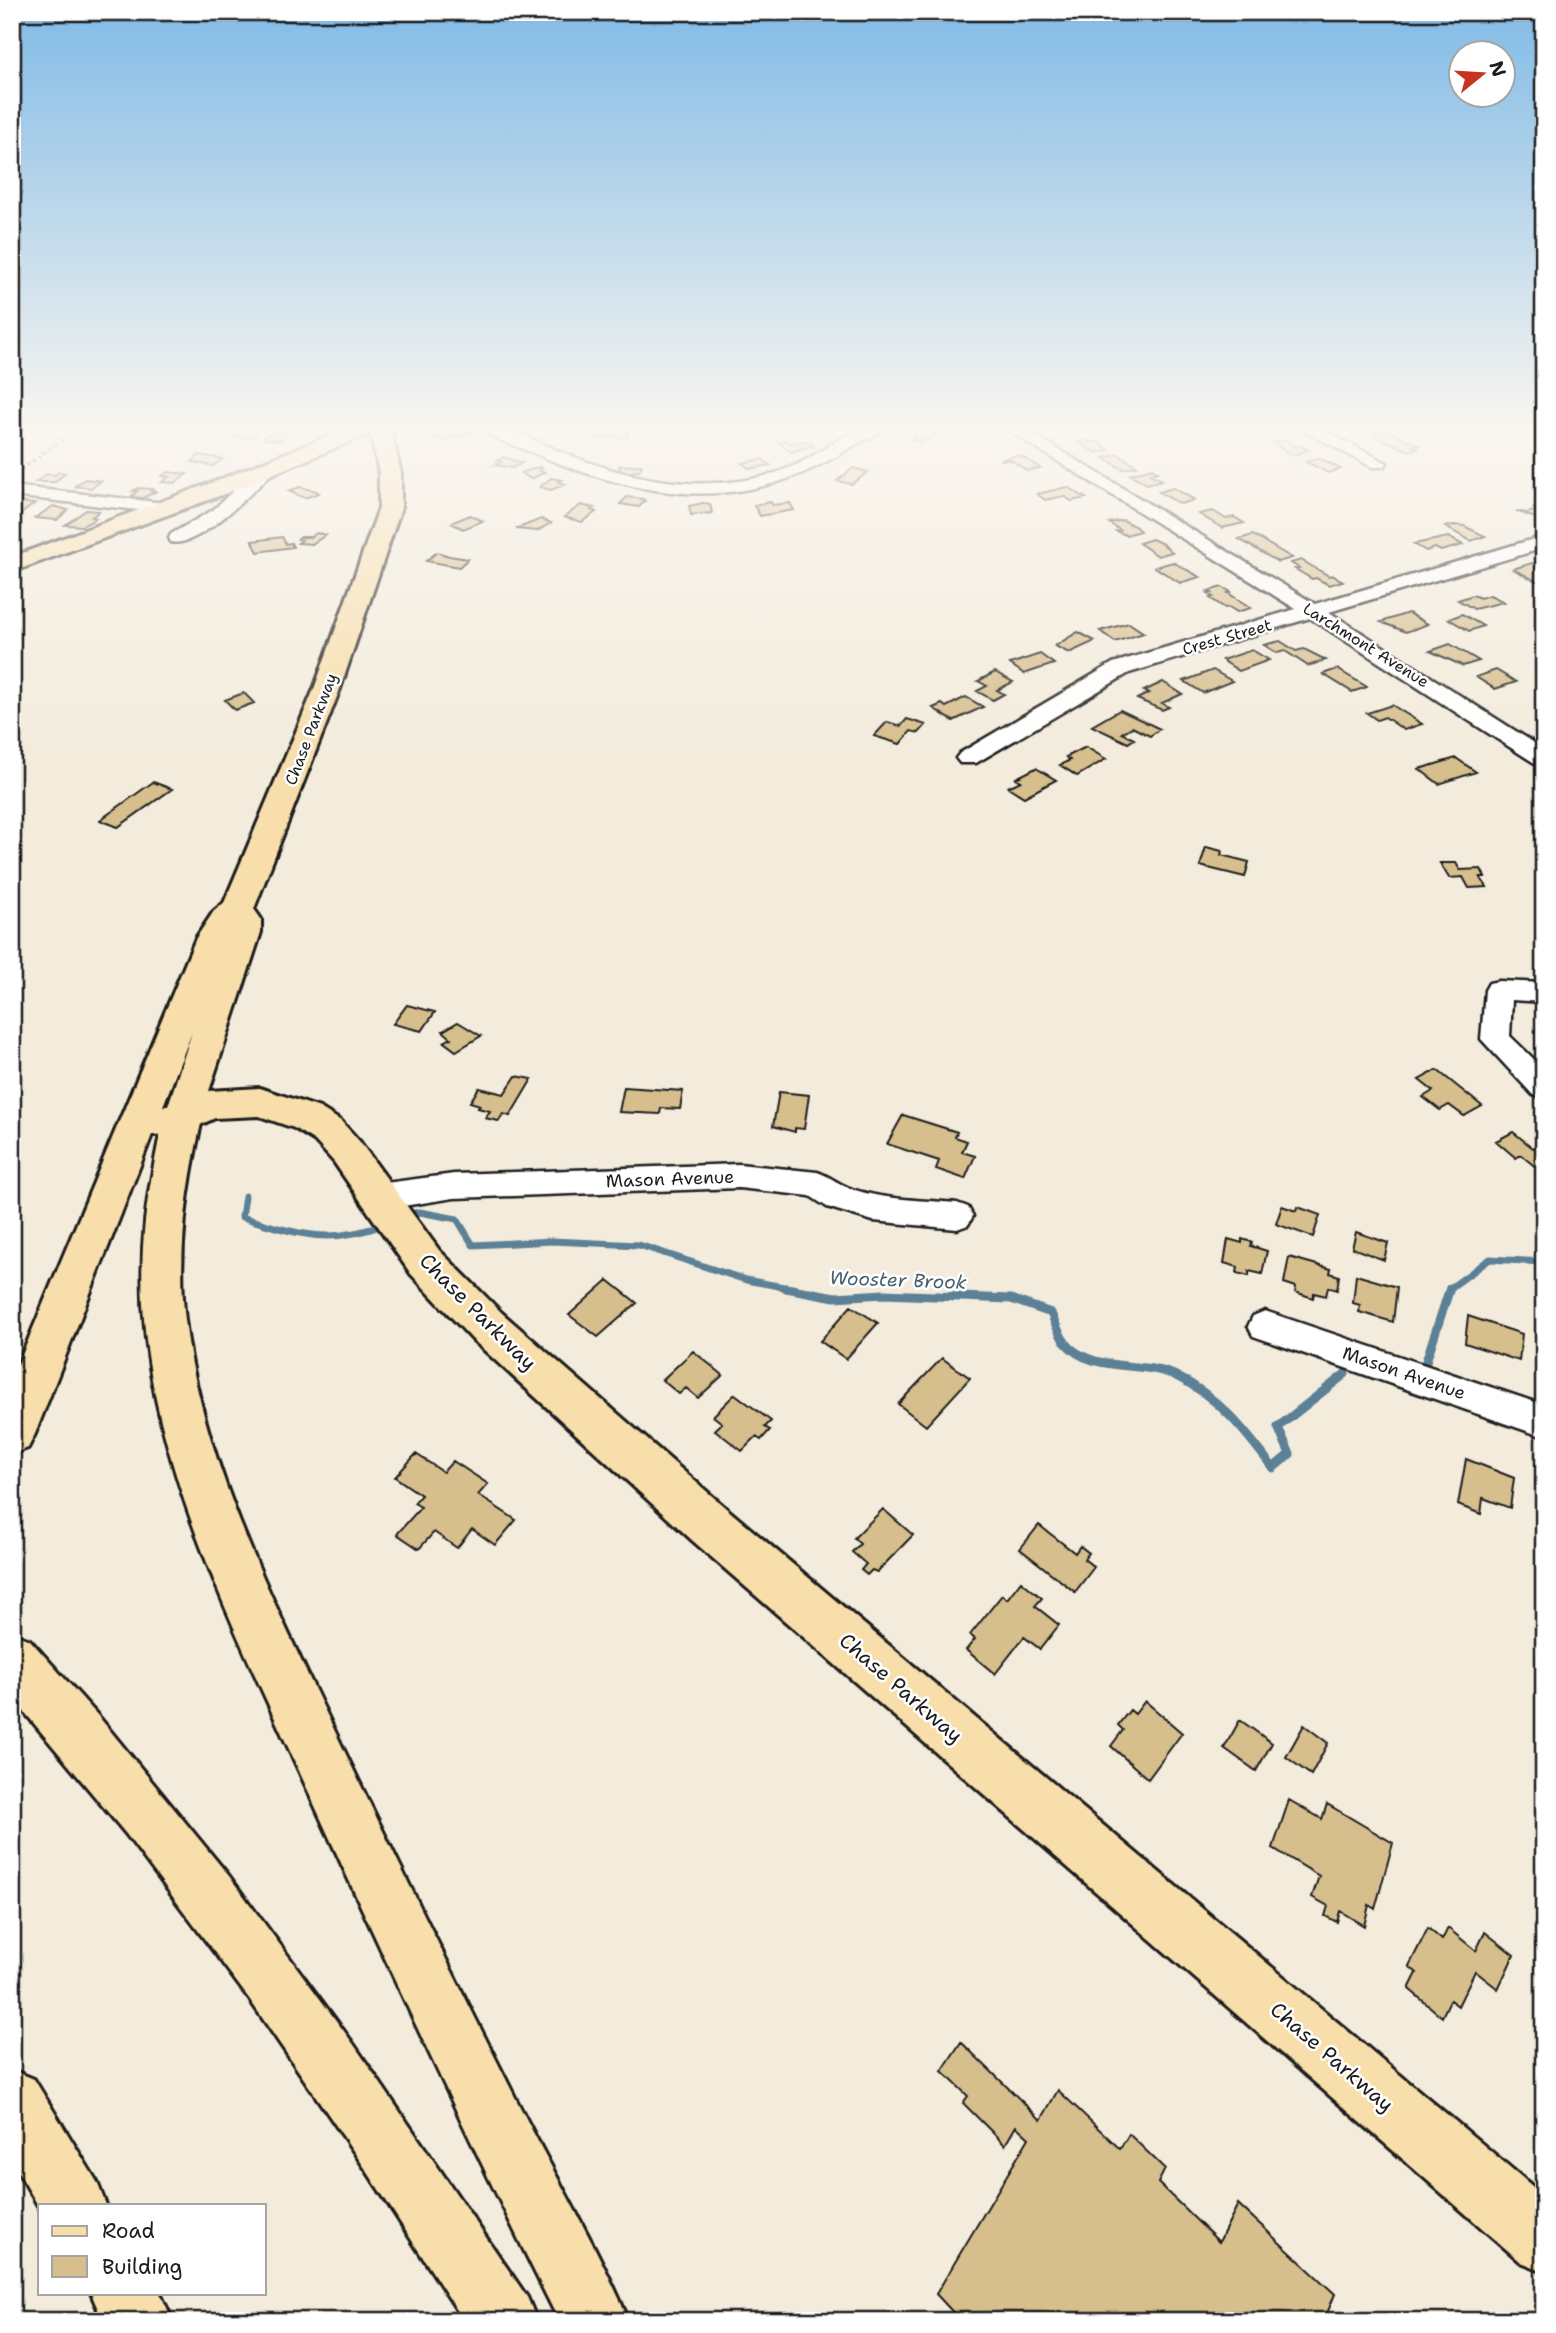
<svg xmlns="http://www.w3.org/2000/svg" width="1556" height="2333" viewBox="0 0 1556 2333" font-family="'Shantell Sans',sans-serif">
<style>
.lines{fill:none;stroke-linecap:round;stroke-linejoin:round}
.stream-far1{stroke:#5b8095;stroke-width:7}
.stream{stroke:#5b8095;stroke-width:9}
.building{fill:#d7be8d;stroke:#1c1c1c;stroke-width:2}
.minor-casing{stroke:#1c1c1c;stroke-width:5}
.major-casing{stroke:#1c1c1c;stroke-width:6}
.highway-casing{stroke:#1c1c1c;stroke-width:6}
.path{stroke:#1c1c1c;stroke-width:2.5;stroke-dasharray:3.5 3.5;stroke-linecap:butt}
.minor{fill:#fff;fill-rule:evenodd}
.major{fill:#f8deab;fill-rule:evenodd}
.highway{fill:#f8deab;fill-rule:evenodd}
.labels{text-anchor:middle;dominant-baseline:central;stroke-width:5;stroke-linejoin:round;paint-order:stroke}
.far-street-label{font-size:16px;fill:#1c1c1c;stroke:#fff}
.street-label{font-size:18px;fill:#1c1c1c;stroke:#fff}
.water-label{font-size:19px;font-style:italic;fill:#465f6c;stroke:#fff}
.near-street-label{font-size:21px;fill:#1c1c1c;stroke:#fff}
</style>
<rect width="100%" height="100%" fill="#f3ecdd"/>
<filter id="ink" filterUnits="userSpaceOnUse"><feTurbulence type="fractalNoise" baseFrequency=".0143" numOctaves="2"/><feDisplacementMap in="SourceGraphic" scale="14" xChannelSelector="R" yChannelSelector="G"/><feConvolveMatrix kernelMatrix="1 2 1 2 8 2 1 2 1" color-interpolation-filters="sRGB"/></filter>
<g filter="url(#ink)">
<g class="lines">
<!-- stream-far1 -->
<path class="stream-far1" d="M12,1158h5
M245,1196l-3,21c55,17 87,29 143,7
M405,1215l15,-3 37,7 16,26 79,-4 87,4 107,35 49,9
M1449,1289l41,-30 54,3"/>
<!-- stream -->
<path class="stream" d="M786,1288l49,9 49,-3 127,5 40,14c4,10 8,21 14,29 25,32 78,18 111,34 42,20 70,56 97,92l17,-14 -12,-27 67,-53
M1425,1364l25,-76"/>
</g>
<!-- building -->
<path class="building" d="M448,425l4,2 20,5 -12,6 -7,-1 -7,4 -13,-4 7,-4 -4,-1z
M599,425h29v12l-30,1z
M1229,425h23l12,6 -13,3z
M929,429l12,5 -22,9 -10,-4 7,-2 -4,-3z
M240,430l18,1 -6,7 -19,-2z
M272,430l16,1 -2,2 2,1 -9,6 -16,-1z
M1388,430l31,15 -5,1 4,2 -9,3 -38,-17z
M786,440l4,3 17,-2 7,4 -23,7 -13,-10z
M1285,440l10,6 4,-1 10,5 -16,5 -21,-12z
M1084,441l15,1 11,8 -14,3 -18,-11z
M1118,454l19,12 -14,3 -19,-11z
M199,455l24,4 -10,7 -21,-4z
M1017,455l9,4 14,9 -13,3 -16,-11h-11z
M503,457l19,6 -10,5 -17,-3 6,-3 -4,-1z
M1319,458l22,11 -13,4 -22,-11z
M762,459l8,6 -20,4 -8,-6z
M642,465l-3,6 -18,2 -2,-7z
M538,467l4,1 -3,2 6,2 -14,7 -10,-6z
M853,468l15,4 -16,12 -15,-3z
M1152,468l6,4 -8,2 12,6 -15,4 -17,-10z
M59,472l6,1 -10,9h-19l11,-8 8,1z
M168,472l19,2 -12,9 -13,-1 7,-5 -7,-1z
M551,478l11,2 -4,2 8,2 -15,6 -11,-3z
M85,479l16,2 -10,7 -16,-2z
M300,487l16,4 3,2 -14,5 -17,-7z
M1067,487l19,11 -15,3 -7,-5 -19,4 -8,-6z
M137,488l16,1 -2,2h6l-14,7 -12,-1 6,-6h-4z
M1173,488l22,12 -15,4 -21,-12z
M627,497l16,2 2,2 -6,6 -19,-3z
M16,502l18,2 -17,13h-5v-12z
M771,502l1,3 18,-2 4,7 -34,6 -6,-11z
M703,503l7,1 2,9 -21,2 -2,-9z
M581,505l13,3 -3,2 5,2 -14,10 -18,-5z
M53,506l15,4 -11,10 -22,-2z
M1540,506l4,2v13l-28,-10 11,2 11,-3 -4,-2z
M86,510l13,1 -7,6 4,1 -6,4 -8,4 -17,-1z
M1213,511l13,8 8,-2 10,6 -22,5 -23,-14z
M470,515l13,6 -20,8 -12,-6z
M541,519l10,4 -14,8 -21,-2z
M1123,520l13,7 4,4 -14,4 -8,-3 -2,-1 4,-1 -11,-7z
M1454,525l10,1 21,10 -14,5 -26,-14z
M317,533l9,2 -14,9 -14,-1 4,-3 -4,-1 3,-2h9z
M1253,535l39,23 -14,4 -39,-23z
M282,537l4,7 5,-1 2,4 -35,5 -6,-11z
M1448,537l15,8 -22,6 -6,-3 -9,3 -12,-7z
M1152,539l11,5 9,8 -14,4 -19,-13z
M437,552l12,4 19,3 -9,8 -33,-6z
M1301,560l28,16 3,-1 11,6 -14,4 -13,-7 -4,1 -17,-10 4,-1 -8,-5z
M1173,562l14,8 13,7 -20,6 -25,-16z
M1532,563l12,6v13l-4,1 -27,-14z
M1222,587l9,5 -3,1 23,15 -14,4 -8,-5 -4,1 -15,-10 3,-1 -5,-3 4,-1 -4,-2z
M1473,595l7,3 10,-3 14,7 -30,7 -16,-9z
M1408,613l20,11 -22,8 -25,-10z
M1462,614l21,12 -14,5 -20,-12z
M1129,623l15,10 -29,9 -15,-11z
M1078,632l17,9 -26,12 -14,-7z
M1280,641l16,10 8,-2 22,11 -18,6 -23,-15 -8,2 -13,-8z
M1450,644l29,17 -16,5 -33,-15z
M1252,650l17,10 -30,11 -17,-11z
M1040,654l14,10 -30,10 -14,-10z
M1337,669l30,18 -15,5 -29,-18z
M1213,670l19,11 -29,12 -19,-12z
M1496,670l20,12 -21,7 -19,-12z
M995,672l18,10 -16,8 7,4 -11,6 -16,-9 10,-5 -9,-5z
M1163,682l19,12 -20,9 7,4 -7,3 -25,-11 12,-6 -5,-2z
M244,693l10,10 -19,7 -10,-10z
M966,697l17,10 -30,14 -20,-13 9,-4 4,3z
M1392,705l30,19 -18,6 -19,-13 -8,3 -10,-7z
M1120,710l40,19 -10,7 -18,-9 -10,6 12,6 -6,4 -36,-17z
M907,719l19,6 -7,8 -8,-2 -11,13 -26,-8 13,-14 14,4z
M1086,747l20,12 -29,17 -17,-11 10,-5 -4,-3z
M1456,758l20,14 -37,12 -20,-15z
M1036,768l20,12 -32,17 -16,-10 13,-6 -5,-3z
M153,782l19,7 -54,38 -18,-7z
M1206,847l16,4 -1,4 28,7 -4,15 -45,-11z
M1440,863h16l4,7 21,-1 4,8h-5l7,10 -18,1 -6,-11 -14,1z
M407,1005l28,7 -13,19 -29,-7z
M458,1022l23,14 -25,15 -12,-9 7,-4 -8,-7z
M1437,1070l45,36 -18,10 -15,-11 -9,5 -17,-13 10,-6 -14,-11z
M516,1076l16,3 -22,37 -7,-2 -4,7 -14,-3 5,-7 -12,-3 2,-3 -10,-3 9,-14 25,6z
M624,1087l59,4 -3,18 -19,-1 -1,6 -41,-2z
M779,1092l30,3 -5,34 -9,-1v4l-22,-6z
M903,1115l54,17 -2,5 12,4 -5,11 13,4 -10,23 -29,-10 3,-8 -52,-17z
M1513,1132l20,16 11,-3v29l-23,-19 -5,3 -20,-17z
M1282,1206l14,5 2,-4 22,8 -7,22 -37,-13z
M1356,1232l32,11 -4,17 -32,-12z
M1228,1239l14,4v-4l10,3 -1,4 16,5 -5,23 -13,-3v5l-12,-3 1,-6 -14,-4z
M1289,1257l42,12 -1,4 9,3 -2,14 -9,-3 -2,9 -12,-3 -1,5 -18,-6 1,-5 -12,-4z
M1356,1275l41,12 -4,35 -34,-10 1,-7 -7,-2z
M608,1280l29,23 -39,34 -29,-22z
M851,1306l27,17 -32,36 -26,-18z
M1468,1316l54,18 -3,27 -54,-18z
M693,1351l30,24 -25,23 -12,-10 -7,6 -17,-14z
M942,1358l28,20 -44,48 -28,-22z
M735,1394l36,27 -6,6 5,3 -9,10 -5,-3 -14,14 -27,-21 7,-7 -9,-7z
M416,1454l27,18 10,-11 35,23 -10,11 38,25 -21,25 -23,-16 -15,19 -23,-16 -15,17 -22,-15 24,-27 -7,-4 7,-8 -26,-18z
M1466,1459l48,19 -4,30 -27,-10 -2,16 -23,-9z
M883,1509l30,26 -36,37 -5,-2 -5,5 -6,-5 5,-6 -14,-12 8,-8 -6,-6z
M1039,1525l36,28 5,-7 9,7 -5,6 10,8 -19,25 -55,-43z
M1021,1581l21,17 -7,8 24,19 -19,24 -16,-12 -29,37 -29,-24 9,-11 -5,-4 32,-40 5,4z
M1145,1701l37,32 -34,46 -37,-33 12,-16 -5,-5 12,-15 5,4z
M1240,1720l32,23 -16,28 -32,-23z
M1304,1725l24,18 -17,32 -25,-18z
M1289,1800l33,19 5,-15 66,39 -18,66 -6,-4 -5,21 -24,-15 -3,11 -12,-6 3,-10 -16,-9 7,-21 -46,-28z
M1428,1928l14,12 6,-12 28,23 9,-19 29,23 -16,34 -23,-18 -17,35 -8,-6 -8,17 -33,-28 8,-16 -8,-7z
M961,2042l80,78 17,-30 62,59 9,-15 36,35 -7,14 61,59 19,-38 97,90 -11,27h-363l-25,-27 93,-156 -13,-12 -11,19 -42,-42 5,-7 -26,-25z"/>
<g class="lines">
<defs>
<path id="minor" d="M479,425c29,-2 57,18 85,28 47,19 100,33 151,30 28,-1 58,-7 83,-19 32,-15 55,-42 91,-39 -9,10 -29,16 -41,24 -103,66 -205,51 -312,5 -17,-7 -45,-15 -57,-29z
M999,425h19l297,179 229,-68v12l-215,64 215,137v17l-8,-2 -226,-146 -181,55 -153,90h-16l-4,-5 4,-5 153,-90 183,-54z
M1294,425h20l73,38 -3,4h-12z
M265,465l9,5 -3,4c-19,18 -73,75 -100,68l-2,-4 2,-4 42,-24 46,-44z
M12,486l153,17 9,5 -9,5 -153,-17z
M1499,981l45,2v19l-32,-2 -2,36 34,33v29l-11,-3 -52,-56 4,-49 4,-7z
M739,1164l78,8c13,4 22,13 35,17 33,11 70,11 105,14l11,4 5,9 -5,9 -11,4 -84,-8 -46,-14 -17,-11 -71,-8 -285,10 -76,12 -11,-4 -5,-9 5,-9 11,-4 76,-10z
M1265,1311l279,94v32l-291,-101 -5,-10 5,-10z"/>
<path id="major" d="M356,425h34l11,49v34l-61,181 -86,220 7,10v13l-52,159 51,-3 60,20 21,13 19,21 79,108 63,63 225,196 817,687v75l-23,-9 -828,-721 -221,-202 -61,-65 -77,-112 -19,-21 -21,-13 -35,-12 -44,2 -32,15 -45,3 -13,-4 -6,-10 77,-184 18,-27 10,-8 90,-214 65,-181v-34l-8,-41 -144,60 -215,79v-15l199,-74zM192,1032l-24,74h-5z"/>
<path id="highway" d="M183,1105l13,4 6,10c-15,66 -25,134 -17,201 16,131 76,256 132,374 65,136 131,271 199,405 37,74 81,146 113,222h-70c-87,-174 -169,-350 -249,-526 -58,-128 -124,-258 -154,-396 -17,-79 -19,-155 -2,-234 4,-19 6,-39 16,-56z
M138,1108l13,4 6,10 -122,312 -7,14 -16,6v-75l107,-257 6,-10z
M12,1633l18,7 69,77 130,159 123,166 175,255 10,24h-73l-97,-150 -117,-171 -124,-166 -114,-137z
M12,2070l22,9 63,103 9,23h-66v4l-28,-48z
M91,2293h69l13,28h-70z"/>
</defs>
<!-- minor casing -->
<use href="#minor" class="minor-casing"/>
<!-- major casing -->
<use href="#major" class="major-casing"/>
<!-- highway casing -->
<use href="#highway" class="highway-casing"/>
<!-- path -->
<path class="path" d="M15,474l67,-49"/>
<!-- minor -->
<use href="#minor" class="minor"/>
<!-- major -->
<use href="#major" class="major"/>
<!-- highway -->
<use href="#highway" class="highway"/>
</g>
</g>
<!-- sky -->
<linearGradient id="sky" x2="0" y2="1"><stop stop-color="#80bae7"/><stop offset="0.57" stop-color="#faf6f0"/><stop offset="1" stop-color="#faf6f0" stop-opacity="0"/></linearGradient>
<rect width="1556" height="751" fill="url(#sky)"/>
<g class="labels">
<!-- far-street labels -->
<g class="far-street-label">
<text transform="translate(1227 637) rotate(-16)">Crest Street</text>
<text transform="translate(1366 645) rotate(32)">Larchmont Avenue</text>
<text transform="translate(311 729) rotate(-69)">Chase Parkway</text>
</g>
<!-- street labels -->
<g class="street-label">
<text transform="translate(670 1179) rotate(-2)">Mason Avenue</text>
<text transform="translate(1404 1373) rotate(19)">Mason Avenue</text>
</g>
<!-- water labels -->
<g class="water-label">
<text transform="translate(898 1280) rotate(2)">Wooster Brook</text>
</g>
<!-- near-street labels -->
<g class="near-street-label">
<text transform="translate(478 1312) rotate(45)">Chase Parkway</text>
<text transform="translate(901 1688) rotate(41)">Chase Parkway</text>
<text transform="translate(1332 2057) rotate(41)">Chase Parkway</text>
</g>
</g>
<!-- margin -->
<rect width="1556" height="2333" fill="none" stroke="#fff" stroke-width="42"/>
<rect x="21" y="21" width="1514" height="2291" fill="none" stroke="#1c1c1c" stroke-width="2.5" filter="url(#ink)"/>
<!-- legend -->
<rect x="38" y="2204" width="228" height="91" fill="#ffffff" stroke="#a4a4a4" stroke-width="2"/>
<rect x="52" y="2226" width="35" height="10" fill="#f8deab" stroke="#a4a4a4" stroke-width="2"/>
<text x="102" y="2238" font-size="21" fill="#1c1c1c">Road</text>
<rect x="52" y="2256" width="35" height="21" fill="#d7be8d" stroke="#a4a4a4" stroke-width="2"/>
<text x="102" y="2274" font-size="21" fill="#1c1c1c">Building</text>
<!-- north arrow -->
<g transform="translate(1482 74) rotate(72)"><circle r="33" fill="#ffffff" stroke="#a4a4a4" stroke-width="2"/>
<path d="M0-5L12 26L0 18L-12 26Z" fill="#c8321e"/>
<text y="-10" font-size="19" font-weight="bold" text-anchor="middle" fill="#1c1c1c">N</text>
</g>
</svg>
